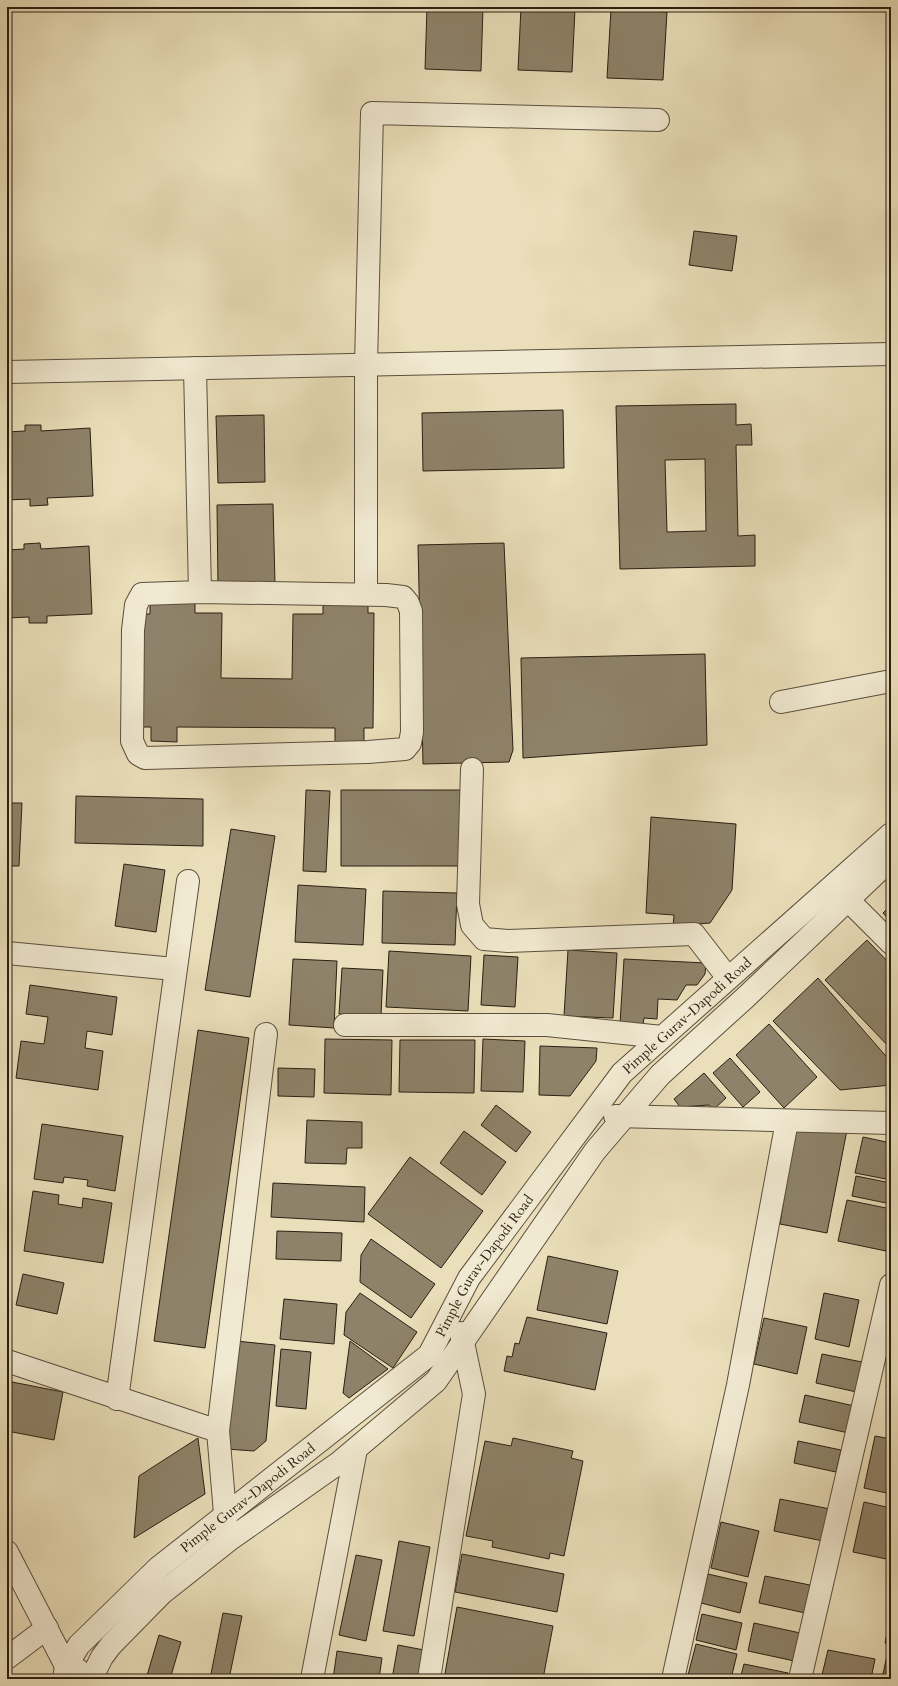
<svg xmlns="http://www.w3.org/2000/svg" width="898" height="1686" viewBox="0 0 898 1686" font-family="Cardo,serif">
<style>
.building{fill:#8e836a;stroke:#2a1f13;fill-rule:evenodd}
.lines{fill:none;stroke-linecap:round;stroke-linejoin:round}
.minor-casing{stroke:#5a4f3d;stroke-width:24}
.minor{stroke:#f1ead2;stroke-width:22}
.labels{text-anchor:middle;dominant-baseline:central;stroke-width:3;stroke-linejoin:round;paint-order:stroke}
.street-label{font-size:14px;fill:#2a1f13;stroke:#f1ead2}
</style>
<rect width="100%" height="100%" fill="#eadfba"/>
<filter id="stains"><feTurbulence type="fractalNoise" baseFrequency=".005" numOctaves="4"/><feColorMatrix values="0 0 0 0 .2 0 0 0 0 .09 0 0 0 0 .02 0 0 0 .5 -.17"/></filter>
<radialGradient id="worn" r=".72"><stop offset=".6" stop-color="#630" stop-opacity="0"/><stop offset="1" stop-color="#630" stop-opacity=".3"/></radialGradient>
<!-- building -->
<path class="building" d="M427,7h56l-2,64 -56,-2z
M521,7l54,2 -3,63 -54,-2z
M611,9l56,3 -4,68 -56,-2z
M694,231l43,5 -5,35 -43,-6z
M736,404v21l15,-1 1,21h-16l2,91 17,-1v31l-135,3 -4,-163zM705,459l1,72 -39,1 -2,-72z
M563,410l1,58 -141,3 -1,-58z
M264,415l1,67 -47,1 -2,-67z
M25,425h16v6l49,-3 3,68 -46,2 1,7 -18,1v-7l-23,1v-68l18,-1z
M273,504l2,80 -57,2 -1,-81z
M40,543l1,6 48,-3 3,68 -45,2v7h-18v-6l-22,1v-68l17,-1v-5z
M504,543l9,207 -4,12 -86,2 -5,-219z
M150,600h45v13h27l-1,65 71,1 1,-65h30v-13l45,1v11h6l-1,115h-9v16l-29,-1v-15l-158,-1v15l-26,-1v-14h-14l1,-113h12z
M705,654l2,91 -184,13 -2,-100z
M306,790l24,1 -4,81 -23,-1z
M341,790h122v76h-122z
M76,796l127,3v47l-128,-3z
M7,803h15l-3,63h-12z
M651,817l85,7 -4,66 -22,33 -37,3 1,-11 -28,-2z
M231,829l44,7 -25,161 -45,-7z
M124,864l41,6 -9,62 -41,-6z
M298,885l68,4 -3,56 -68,-3z
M383,891l74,2 -2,52 -73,-2z
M891,905v17l-8,-9z
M867,940l24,25v84l-66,-69z
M568,950l49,3 -4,65 -49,-2z
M389,951l82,5 -3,55 -82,-4z
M484,955l34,2 -3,50 -34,-2z
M293,959l44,2 -3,67 -45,-3z
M624,959l82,4 -1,11 -8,11h-11l-9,15 -19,-1 -1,20 -13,-1 -1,7 -23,-1z
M342,968l41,2 -2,46 -42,-2z
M818,978l73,84v23l-51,5 -67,-69z
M30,985l87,12 -5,38 -25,-4 -2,17 18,3 -5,39 -82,-12 5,-37 23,3 4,-27 -22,-3z
M769,1024l48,53 -33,31 -48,-53z
M198,1030l51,8 -44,310 -51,-7z
M325,1039l67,1 -1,55 -67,-2z
M483,1039l42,2 -2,51 -42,-1z
M400,1040h75l-1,53 -75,-1z
M540,1046l57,2 -1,13 -26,35 -31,-1z
M730,1058l30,34 -17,15 -30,-34z
M278,1068l37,1 -1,28 -36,-1z
M704,1073l22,25 -13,12 -4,-5 -29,2 -6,-8z
M496,1105l35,27 -15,20 -35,-27z
M307,1120l55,2v26h-15l-1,16 -41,-1z
M42,1124l81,12 -8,55 -28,-5 1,-6 -24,-3 -1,6 -29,-4z
M795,1128l52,2 -20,103 -47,-9z
M464,1131l42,31 -24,33 -42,-32z
M863,1137l28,6v37l-36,-7z
M410,1157l73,54 -42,57 -73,-54z
M856,1176l35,7v21l-39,-8z
M273,1183l92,4 -1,35 -93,-5z
M33,1191l26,4 -1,9 24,4 1,-10 29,5 -9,60 -79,-12z
M847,1200l44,9v17l-5,25 -48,-10z
M277,1231l65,2 -1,28 -65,-2z
M371,1239l64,45 -24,34 -51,-36 1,-27z
M548,1256l70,15 -11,53 -70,-14z
M23,1274l41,9 -7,31 -41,-9z
M360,1293l57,39 -24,36 -49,-33 2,-23z
M824,1293l35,7 -10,47 -34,-8z
M284,1299l53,5 -3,40 -54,-5z
M527,1317l80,16 -12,57 -91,-19 3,-15 5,1 3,-14 4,1z
M764,1318l43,9 -10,47 -43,-10z
M236,1341l39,4 -9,96 -12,10 -28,-2z
M350,1341l38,28 -39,29 -6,-5z
M281,1349l30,3 -5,57 -30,-3z
M822,1354l45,9 -6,30 -45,-10z
M7,1381l56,11 -9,48 -47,-9z
M805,1395l54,12 -6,27 -54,-12z
M875,1436l16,3v55l-27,-6z
M198,1438l7,56 -71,44 5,-62z
M513,1438l60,13 -2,7 12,3 -19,95 -14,-3 -1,6 -57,-12 1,-6 -27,-5 19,-95 26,5z
M798,1441l43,9 -5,22 -42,-9z
M780,1499l50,10 -7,32 -49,-10z
M864,1502l27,6v52l-38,-8z
M721,1522l38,9 -11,46 -37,-9z
M399,1541l31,6 -16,89 -31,-5z
M462,1554l102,20 -7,38 -102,-20z
M356,1555l26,5 -16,81 -27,-6z
M708,1574l39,9 -7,30 -39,-10z
M765,1576l50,10 -5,28 -51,-11z
M457,1607l96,19 -10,53h-99z
M223,1613l19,3 -13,63h-19z
M702,1614l40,9 -6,27 -40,-10z
M891,1614v30l-6,-1z
M754,1623l51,11 -6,28 -51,-11z
M159,1635l22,7 -11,37h-24z
M696,1644l41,10 -6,25h-44z
M398,1645l26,5 -6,29h-26z
M828,1650l47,9 -4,20h-50z
M337,1651l45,7 -3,21h-46z
M887,1655l4,1v23h-9z
M744,1664l44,9 -1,6h-47z"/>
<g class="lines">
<defs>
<g id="minor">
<path d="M195,368l5,224 -58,2 -6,11 -3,25 -1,111 6,13 7,4 223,-6 37,-3 5,-6 2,-11 -1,-121 -3,-8 -5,-6 -17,-2 -186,-3"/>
<path d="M7,372l884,-18"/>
<path d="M366,586v-221l6,-252 286,7"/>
<path d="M781,702l110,-21"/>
<path d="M472,769l-4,135 4,21 12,14 24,2 186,-7 34,44"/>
<path d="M848,900l43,43"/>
<path d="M7,953l167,16"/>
<path d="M345,1025h202l115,12"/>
<path d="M615,1116l276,7"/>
<path d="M7,1361l211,70"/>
<path d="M117,1399l71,-518"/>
<path d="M226,1525l-8,-94 48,-397"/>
<path d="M7,1552l59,114 12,4"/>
<path d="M7,1658l40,-30"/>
<path id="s1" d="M64,1679l2,-13 13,-21 79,-77 271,-213 40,-77 153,-205 269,-239"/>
<path d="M91,1679l11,-22 9,-12 51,-52 67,-53 111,-78 96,-81 159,-230 65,-76 86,-78 145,-138"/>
<path d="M312,1679l44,-230"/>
<path d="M429,1679l45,-285 -13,-61"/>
<path d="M673,1679l65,-294 49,-264"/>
<path d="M800,1679l91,-394"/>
</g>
</defs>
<!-- minor casing -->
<use href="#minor" class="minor-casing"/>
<!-- minor -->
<use href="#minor" class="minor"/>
</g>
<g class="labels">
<!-- street labels -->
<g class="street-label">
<text stroke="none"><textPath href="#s1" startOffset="922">Pimple Gurav-Dapodi Road</textPath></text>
<text stroke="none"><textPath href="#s1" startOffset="598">Pimple Gurav-Dapodi Road</textPath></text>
<text stroke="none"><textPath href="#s1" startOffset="262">Pimple Gurav-Dapodi Road</textPath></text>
</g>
</g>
<!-- margin -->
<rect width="898" height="1686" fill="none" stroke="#eadfba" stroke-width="24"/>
<rect x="8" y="8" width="882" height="1670" fill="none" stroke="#2a1f13" stroke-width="2"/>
<rect x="12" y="12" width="874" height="1662" fill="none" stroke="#2a1f13"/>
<rect width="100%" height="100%" filter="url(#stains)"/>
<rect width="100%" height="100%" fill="url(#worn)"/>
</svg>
